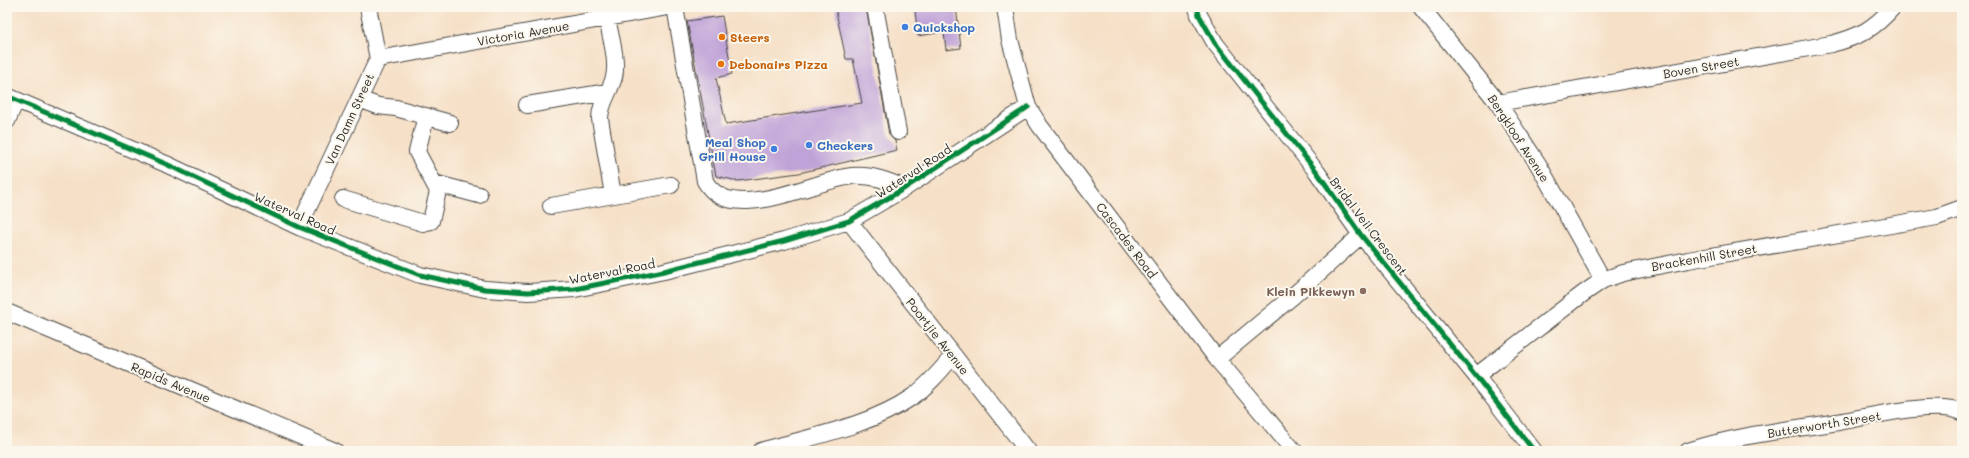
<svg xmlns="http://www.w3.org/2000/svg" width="1969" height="458" viewBox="0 0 1969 458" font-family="Mali,sans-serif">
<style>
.building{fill:#bfa3d8}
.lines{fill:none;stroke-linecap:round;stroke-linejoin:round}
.minor-casing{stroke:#494642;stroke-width:18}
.minor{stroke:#fff;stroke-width:16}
.cycleway-casing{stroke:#fbf7ec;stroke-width:8}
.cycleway{stroke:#00873e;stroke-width:5}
.shop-dot{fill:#3f7fe0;stroke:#fbf7ec;stroke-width:1.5}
.food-dot{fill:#e8710a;stroke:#fbf7ec;stroke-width:1.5}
.education-dot{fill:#8d6e63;stroke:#fbf7ec;stroke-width:1.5}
.labels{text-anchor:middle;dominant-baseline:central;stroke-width:4;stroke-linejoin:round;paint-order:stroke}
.shop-label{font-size:12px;font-weight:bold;fill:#366cbe;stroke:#fbf7ec;text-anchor:start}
.street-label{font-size:12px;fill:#2b2b2b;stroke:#fbf7ec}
.food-label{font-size:12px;font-weight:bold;fill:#c56008;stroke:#fbf7ec;text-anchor:start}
.education-label{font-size:12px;font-weight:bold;fill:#785e54;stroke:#fbf7ec;text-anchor:end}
</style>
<rect width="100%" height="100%" fill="#fbf7ec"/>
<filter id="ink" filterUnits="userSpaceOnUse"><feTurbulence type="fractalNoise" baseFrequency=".025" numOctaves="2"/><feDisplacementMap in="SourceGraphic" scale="8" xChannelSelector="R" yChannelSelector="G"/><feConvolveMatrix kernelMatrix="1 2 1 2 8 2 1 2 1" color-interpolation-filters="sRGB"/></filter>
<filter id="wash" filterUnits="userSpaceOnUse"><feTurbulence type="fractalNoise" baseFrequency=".012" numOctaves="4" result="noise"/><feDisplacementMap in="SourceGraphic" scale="16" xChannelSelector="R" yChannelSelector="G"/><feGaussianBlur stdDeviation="0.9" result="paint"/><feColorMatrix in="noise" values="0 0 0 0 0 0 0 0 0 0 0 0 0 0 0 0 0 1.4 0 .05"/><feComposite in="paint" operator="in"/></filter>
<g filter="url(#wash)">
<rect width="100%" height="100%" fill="#f6e0c7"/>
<g id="blocks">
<!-- building -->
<path class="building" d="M835,7h31l23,127 6,7 2,9 -98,23 -61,8 -22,-5 -29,-155 35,-5 10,58 -16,4 10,46 136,-21 -9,-44h-7z
M939,7h17l5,41 -15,2 -2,-18 -26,4 -3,-25z"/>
</g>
</g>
<g filter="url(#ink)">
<use href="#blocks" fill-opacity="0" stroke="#494642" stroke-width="1"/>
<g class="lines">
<defs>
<path id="minor" d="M675,7l30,174c25,46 109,-1 147,-5 19,-2 36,5 53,12
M875,7l23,125
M1005,7l5,33 18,67 12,19 177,233 77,92
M1197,7l2,8 16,28 102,129 44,63 115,141 58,75
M1421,7l77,96 40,61 65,116
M607,18c3,18 11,41 7,59 -4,15 -14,26 -14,42l13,76
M378,59l290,-52
M7,96l159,68 133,63 121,48 65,14 43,3 47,-3 89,-18 120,-30 65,-20 56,-33 123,-81
M359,99l19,7 18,2 54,15
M1498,103l333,-59c28,-7 43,-15 62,-37
M527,105l81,-13
M7,121l9,-21
M434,183l45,12
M343,199l80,24 8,-2 7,-30 -21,-39 9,-36
M551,206l120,-21
M849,221l179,230
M299,227l79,-168 -10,-52
M7,312l328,139
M1217,359l76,-63 68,-61
M1476,376l108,-83 19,-13 20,-7 65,-13 249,-43 25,-9
M761,451c49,-14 109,-25 151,-54 16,-11 29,-27 41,-41
M1688,451c48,-16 100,-21 150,-29 29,-5 98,-22 124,-10"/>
</defs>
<!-- minor casing -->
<use href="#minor" class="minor-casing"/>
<!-- minor -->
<use href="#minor" class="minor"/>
<defs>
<path id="cycleway" d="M1197,7l2,8 16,28 102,129 44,63 115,141 58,75
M7,96l159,68 133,63 121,48 65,14 43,3 47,-3 89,-18 120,-30 65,-20 56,-33 123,-81"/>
</defs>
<!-- cycleway casing -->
<use href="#cycleway" class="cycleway-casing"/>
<!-- cycleway -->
<use href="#cycleway" class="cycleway"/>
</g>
</g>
<!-- markers -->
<g class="shop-dot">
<circle cx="905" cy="27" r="4"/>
<circle cx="809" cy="145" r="4"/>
<circle cx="774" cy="149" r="4"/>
</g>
<g class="food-dot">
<circle cx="722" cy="37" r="4"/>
<circle cx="721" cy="64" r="4"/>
</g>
<circle class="education-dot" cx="1363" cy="291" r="4"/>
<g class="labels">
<!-- shop labels -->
<g class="shop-label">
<text x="913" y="27">Quickshop</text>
<text x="766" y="142" text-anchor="end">Meal Shop<tspan x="766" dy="14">Grill House</tspan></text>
<text x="817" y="145">Checkers</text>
</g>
<!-- street labels -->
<g class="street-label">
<text transform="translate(523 33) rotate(-10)">Victoria Avenue</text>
<text transform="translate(1701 67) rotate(-10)">Boven Street</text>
<text transform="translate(349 119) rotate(-65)">Van Damn Street</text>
<text transform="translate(1519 138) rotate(57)">Bergkloof Avenue</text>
<text transform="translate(913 171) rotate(-33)">Waterval Road</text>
<text transform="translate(295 213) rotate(24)">Waterval Road</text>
<text transform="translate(1369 226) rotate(53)">Bridal Veil Crescent</text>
<text transform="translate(1127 240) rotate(53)">Cascades Road</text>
<text transform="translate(1704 257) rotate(-10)">Brackenhill Street</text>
<text transform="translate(612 271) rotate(-11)">Waterval Road</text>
<text transform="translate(938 336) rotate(52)">Poortjie Avenue</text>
<text transform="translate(171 382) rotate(23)">Rapids Avenue</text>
<text transform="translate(1824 424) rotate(-9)">Butterworth Street</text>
</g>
<!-- food labels -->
<g class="food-label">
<text x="730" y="37">Steers</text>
<text x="729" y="64">Debonairs Pizza</text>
</g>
<!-- education labels -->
<g class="education-label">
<text x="1355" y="291">Klein Pikkewyn</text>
</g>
</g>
<!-- margin -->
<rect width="1969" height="458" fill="none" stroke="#fbf7ec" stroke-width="24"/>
</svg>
